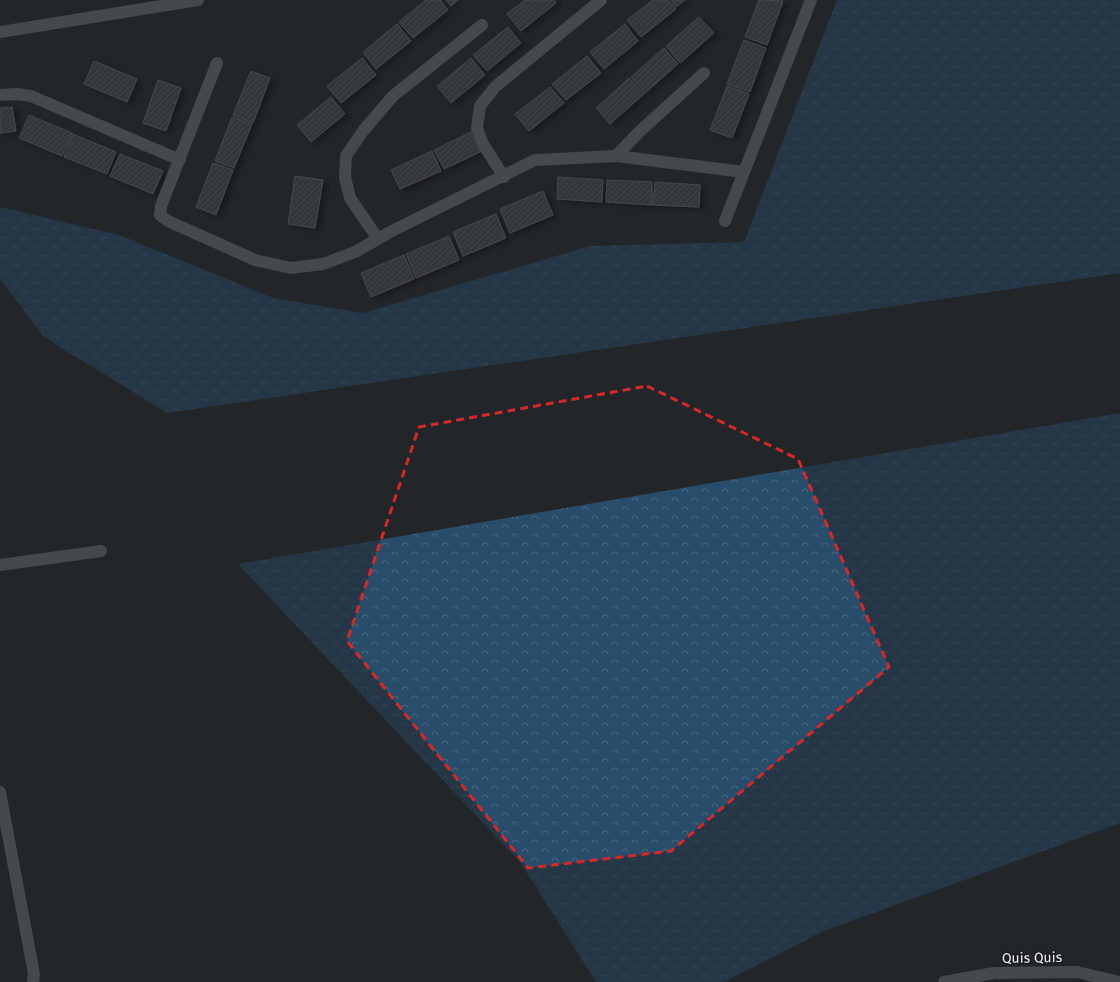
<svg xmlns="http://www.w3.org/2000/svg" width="1120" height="982" viewBox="0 0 1120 982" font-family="'Fira Sans',sans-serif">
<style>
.forest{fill:url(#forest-crowns)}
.building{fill:url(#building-hatch);stroke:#6f7275;filter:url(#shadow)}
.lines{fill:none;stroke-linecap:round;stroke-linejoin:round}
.minor{stroke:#707376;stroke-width:12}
.marked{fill:none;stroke:#d62828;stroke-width:3;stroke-dasharray:8 5;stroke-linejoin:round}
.labels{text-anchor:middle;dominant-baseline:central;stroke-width:3;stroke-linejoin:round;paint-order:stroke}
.street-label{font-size:14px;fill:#edeff1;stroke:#191c1f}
</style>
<defs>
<pattern id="forest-crowns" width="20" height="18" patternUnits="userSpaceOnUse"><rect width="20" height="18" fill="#284d6b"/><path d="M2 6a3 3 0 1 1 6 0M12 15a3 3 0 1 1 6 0" fill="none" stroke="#486781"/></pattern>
<pattern id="building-hatch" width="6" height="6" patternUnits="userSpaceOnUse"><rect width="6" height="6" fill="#4b4e51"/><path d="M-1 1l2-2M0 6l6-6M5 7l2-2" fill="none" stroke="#65686a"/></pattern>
<filter id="shadow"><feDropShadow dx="4.5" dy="2.5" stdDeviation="2" flood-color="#0009"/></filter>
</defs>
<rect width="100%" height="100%" fill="#232628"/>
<!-- forest -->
<path class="forest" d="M837,0h283v273l-953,140 -123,-76 -44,-58v-72l119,28 154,63 90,15 227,-67 154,-4z
M1120,413v410l-296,108 -100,51h-128l-76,-120 -282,-298z"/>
<!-- building -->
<path class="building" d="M426,0h14l8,10 -35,28 -14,-16z
M446,0h12l-7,6z
M525,0h29l2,3 -35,28 -14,-17z
M653,0h15l8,9 -35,28 -14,-17z
M671,0h14l-9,7z
M759,0l24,1 -16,44 -22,-8z
M699,17l15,16 -34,30 -14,-17z
M397,24l14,17 -35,28 -13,-17z
M625,24l13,17 -34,28 -14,-17z
M508,27l13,16 -34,28 -14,-16z
M744,40l22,8 -16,44 -23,-8z
M664,48l14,16 -33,29 -14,-16z
M587,56l14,17 -35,27 -14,-16z
M362,58l14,17 -35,28 -14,-17z
M471,58l14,17 -34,28 -14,-17z
M94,61l43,18 -10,23 -43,-18z
M251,71l19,7 -17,45 -20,-8z
M629,78l15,16 -34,30 -14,-16z
M158,80l23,8 -15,43 -23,-8z
M727,86l22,8 -17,44 -22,-8z
M550,87l14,16 -35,28 -14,-17z
M331,97l14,17 -34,28 -14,-17z
M12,107l4,24 -16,2v-25z
M29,115l43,18 -10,23 -43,-18z
M232,117l20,7 -18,44 -19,-7z
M473,131l9,20 -38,18 -10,-19z
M73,134l43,18 -9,22 -43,-17z
M432,151l9,20 -41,18 -9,-19z
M120,154l43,17 -10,23 -43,-18z
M213,163l20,7 -17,45 -20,-8z
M295,176l28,4 -8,48 -27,-4z
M558,177l45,3 -1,22 -45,-3z
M607,180l45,2v23l-46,-3z
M655,182l45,3 -1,22 -46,-2z
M543,191l10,24 -43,18 -10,-24z
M496,214l10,24 -43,18 -10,-24z
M449,236l10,24 -43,18 -10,-24z
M404,255l10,24 -43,18 -10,-24z"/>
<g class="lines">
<!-- minor -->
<path class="minor" d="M0,32l198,-32
M217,63l-56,143 -1,9 8,6 87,39 36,8 32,-4 32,-12 37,-21 143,-71 81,-4 128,16
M0,95l16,-1 15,2 149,64
M616,156l23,-24 65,-59
M504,177l-21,-33 -6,-16 3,-22 15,-19 106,-87
M725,221l86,-221
M378,239l-28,-41 -5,-21 1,-21 17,-25 30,-35 89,-71
M0,565l101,-14
M0,792l34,182 -1,8
M944,982l50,-9 83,-1 42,10"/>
</g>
<!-- marked area -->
<path d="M0 0H1120V982H0ZM647,386l151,73 91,208 -218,184 -143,17 -181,-227 72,-214z" fill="#232628" fill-opacity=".55" fill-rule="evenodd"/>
<path class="marked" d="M647,386l151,73 91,208 -218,184 -143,17 -181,-227 72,-214z"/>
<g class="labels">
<!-- street labels -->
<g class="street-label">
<text transform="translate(1032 958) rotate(-1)">Quis Quis</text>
</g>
</g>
</svg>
